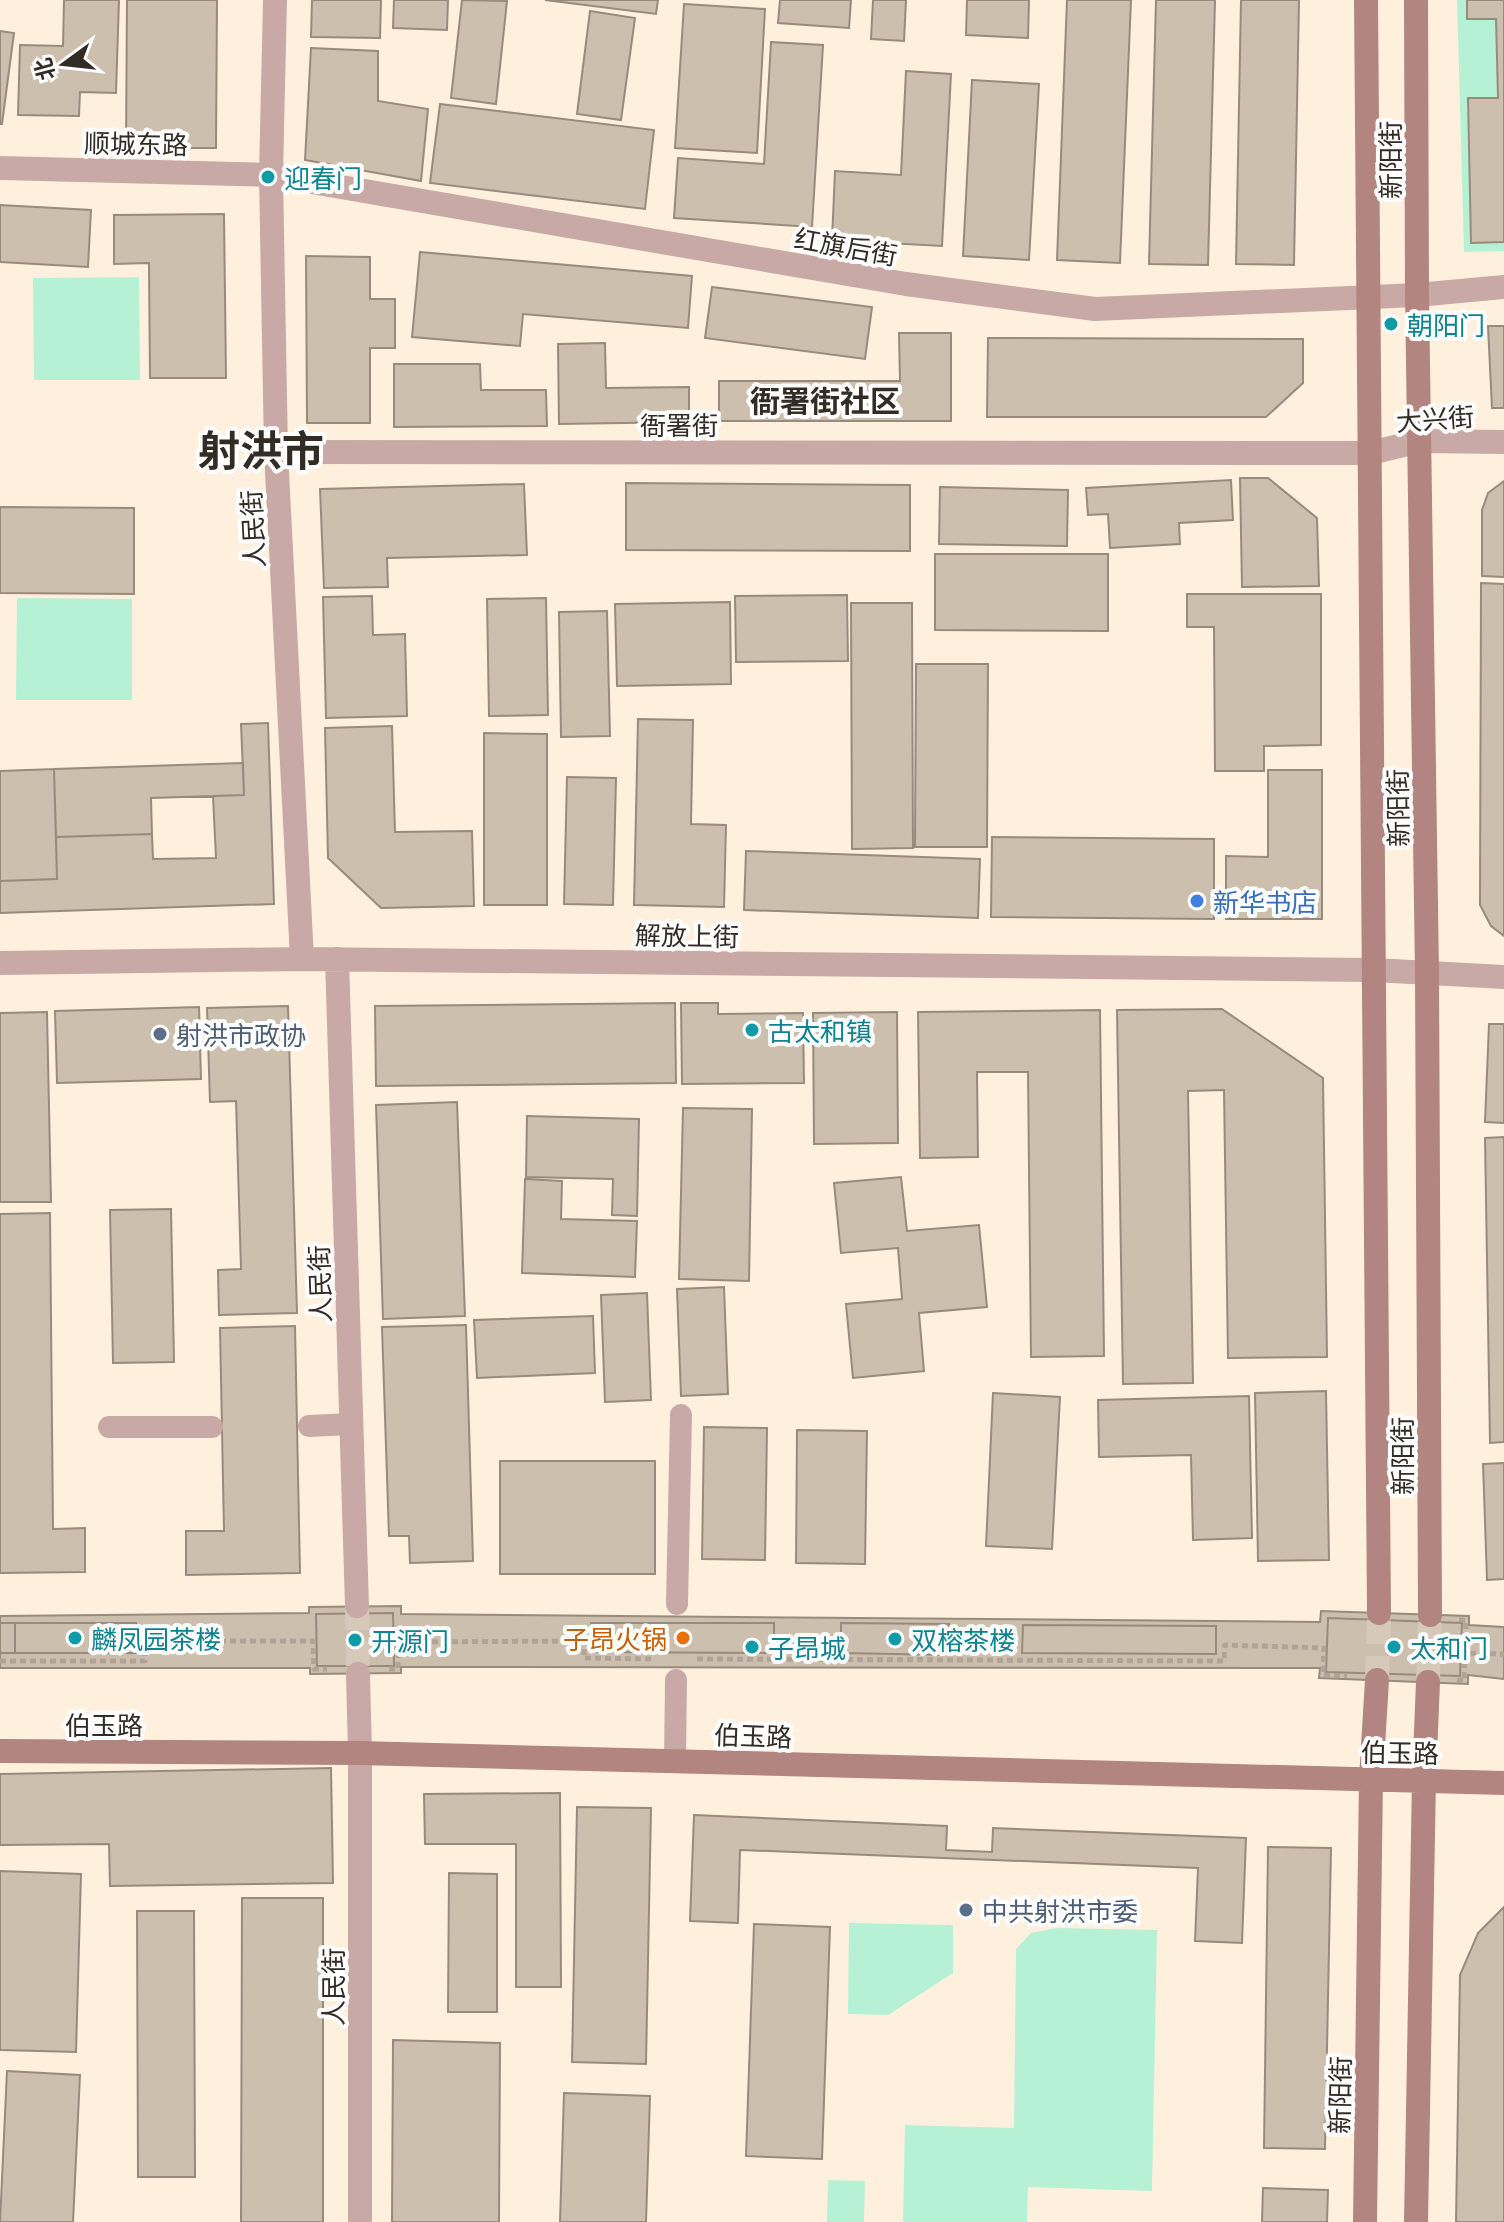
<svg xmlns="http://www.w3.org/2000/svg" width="1504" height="2222" viewBox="0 0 1504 2222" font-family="'Exo 2','Noto Sans SC',sans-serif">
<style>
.green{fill:#b7f1d5}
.building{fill:#ccbfad;stroke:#988b7b;stroke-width:2}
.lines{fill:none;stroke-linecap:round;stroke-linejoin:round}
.tertiary-tunnel{stroke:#d6c9b9;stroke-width:24;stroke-dasharray:24 12;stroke-linecap:butt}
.secondary-tunnel{stroke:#d6c9b9;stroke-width:24;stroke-dasharray:24 12;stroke-linecap:butt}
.path{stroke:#b0a497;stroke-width:5;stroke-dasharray:6 4;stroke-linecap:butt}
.service{stroke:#c8a9a5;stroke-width:22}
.minor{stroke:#c8a9a5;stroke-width:24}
.tertiary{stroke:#c8a9a5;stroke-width:24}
.secondary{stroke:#b28580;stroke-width:24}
.culture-dot{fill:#0f9aa8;stroke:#fff;stroke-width:3}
.shop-dot{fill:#3f7fe0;stroke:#fff;stroke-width:3}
.service-dot{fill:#5c6f8a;stroke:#fff;stroke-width:3}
.food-dot{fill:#e8710a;stroke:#fff;stroke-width:3}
.labels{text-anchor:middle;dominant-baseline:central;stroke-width:8;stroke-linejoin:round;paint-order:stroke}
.street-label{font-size:26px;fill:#322c26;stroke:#fff}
.culture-label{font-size:26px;fill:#0d838f;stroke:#fff;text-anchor:start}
.shop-label{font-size:26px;fill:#366cbe;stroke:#fff;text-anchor:start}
.service-label{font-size:26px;fill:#4e5e75;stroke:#fff;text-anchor:start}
.food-label{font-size:26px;fill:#c56008;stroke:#fff;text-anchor:end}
.quarter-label{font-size:30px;font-weight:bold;fill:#322c26;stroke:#fff}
.town-label{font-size:42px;font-weight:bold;fill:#322c26;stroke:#fff}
</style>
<rect width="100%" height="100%" fill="#fff0de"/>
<!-- green -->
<path class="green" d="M1457,0h47v251l-40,1z
M139,277l1,103h-106l-1,-102z
M17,598l115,1v101h-116z
M849,1923l104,2v48l-65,42 -40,-1z
M1056,1928l101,2 -5,261 -124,-4 -1,35h-124l2,-97 109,3 2,-179 15,-16z
M828,2180l37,1 -1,41h-37z"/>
<!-- building -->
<path class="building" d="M64,0h55l-3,93 -36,-1 -1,24 -61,-1 2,-70 43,1z
M127,0h90l-1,148h-90z
M312,0h69l-1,38 -69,-1z
M394,0h54l-1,30 -54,-2z
M462,0l45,1 -11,103 -45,-6z
M545,0h113l-2,14z
M780,0h71l-2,28 -71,-5z
M873,0h33l-2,41 -33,-2z
M967,0h62l-1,38 -62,-3z
M1067,0h64l-11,263 -63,-3z
M1156,0h59l-7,265 -59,-1z
M1241,0h58l-5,265 -58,-1z
M1467,0h37v242l-33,1 -3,-145h30l-2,-79h-29z
M684,4l81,5 -8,144 -82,-5z
M590,11l45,7 -14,102 -44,-6z
M0,31l14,2 -12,91h-2z
M771,42l52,3 -11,182 -138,-9 4,-60 86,6z
M311,48l67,3v50l50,8 -7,72 -116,-21z
M906,71l45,3 -9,172 -110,-6 3,-69 66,4z
M972,80l67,4 -10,176 -66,-4z
M440,104l214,26 -9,79 -215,-26z
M0,205l91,5 -3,57 -88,-5z
M224,214l2,164h-76l-1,-115 -35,1v-49z
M420,252l272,24 -4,52 -165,-14 -3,32 -108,-9z
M306,256l64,1v42h25v49h-25v75h-63z
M712,287l160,20 -7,52 -160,-21z
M1488,326h16v82h-12z
M899,333h52v88h-232v-40h181z
M988,338l315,1v44l-37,34h-279z
M605,343l1,45 83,-1v35l-130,2 -1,-80z
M394,364h86l1,26h65l1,36 -153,1z
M1240,478h28l49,40 2,68 -77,1z
M1231,480l2,40 -54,3 1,21 -70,4 -2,-34 -20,1 -2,-27z
M1504,481v96l-22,-1v-66l6,-17z
M626,483l284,2v66l-284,-1z
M524,484l3,71 -140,3 1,29 -64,1 -4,-99z
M940,487l128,3 -1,56 -128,-2z
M0,507l134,1v86l-134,-1z
M935,554h173v77l-173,-1z
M1481,583l23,1v352l-13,-10 -11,-21z
M1187,594h134v151l-57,1v25h-49l-1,-144h-27z
M847,595l1,66 -112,1 -1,-66z
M372,596l1,39 32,-1 2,82 -81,2 -3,-121z
M546,598l2,117 -59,1 -2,-117z
M730,602l1,82 -114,2 -2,-82z
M851,603h61l1,245 -61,1z
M607,611l3,125 -49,1 -2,-125z
M916,664h72l-1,183h-72z
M638,719l55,1 -2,104 35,1 -2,82 -90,-2z
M268,723l6,181 -274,9v-32l57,-2 -1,-42 96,-3 1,25 63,-1 -3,-62 31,-1 -3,-71z
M392,726l3,106 77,-1 2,75 -93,2 -53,-50 -3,-130z
M484,733l63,1v171h-63z
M243,763l1,32 -93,3 1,36 -96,3 -2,-68z
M54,769l3,110 -57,2v-110z
M1268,770h54v149h-96v-63l42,1z
M567,777l49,1 -3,127 -49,-1z
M992,837l222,2v80l-223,-2z
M746,851l234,8 -2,59 -234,-8z
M675,1003l1,80 -300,3 -1,-80z
M681,1003h37v11l85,-1 1,70 -122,1z
M288,1006l9,307 -78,2 -1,-45 23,-1 -5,-168 -26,1 -3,-94z
M199,1007l2,72 -144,4 -2,-72z
M1222,1009l101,69 4,279 -99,1 -4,-268 -36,1 5,292 -70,1 -6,-374z
M1100,1010l4,346 -73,1 -3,-285h-51l1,85 -58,1 -2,-146z
M47,1012l4,190h-51v-189z
M897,1012l1,131 -84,1 -1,-131z
M1489,1024h15v99l-19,-1z
M457,1102l8,214 -82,3 -7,-214z
M683,1108l69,1 -3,172 -70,-2z
M527,1116l112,3 -2,97 -25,-1 1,-36 -87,-2z
M1504,1137v305l-14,1 -5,-305z
M901,1177l6,54 72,-6 8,82 -68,6 5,58 -71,7 -7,-74 56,-5 -4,-51 -57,5 -7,-70z
M525,1179l37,2 -1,38 76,2 -2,56 -113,-4z
M171,1209l3,153 -61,1 -3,-153z
M50,1213l3,316 32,-1v44l-85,1v-359z
M724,1287l4,107 -47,2 -4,-107z
M647,1293l4,107 -46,2 -4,-107z
M593,1316l2,57 -118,5 -3,-58z
M466,1325l7,236 -63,2 -1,-27h-20l-7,-209z
M295,1326l5,247 -114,2v-44h38l-4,-203z
M1326,1391l3,169 -71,1 -3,-168z
M993,1393l67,4 -8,152 -66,-3z
M1249,1396l3,142 -59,2 -2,-85 -92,2 -1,-57z
M704,1427l63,1 -2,132 -63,-1z
M797,1430l70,1 -2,133 -69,-1z
M500,1461h155v113h-155z
M1504,1463v116l-17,1 -4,-116z
M401,1606v8l919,8 1,-11 148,5v9l35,2v52l-36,-4v9l-149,-6 1,-10 -919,-1v6l-91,1v-6h-310v-52l309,-3v-6z
M393,1613l1,53h-77l-1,-52z
M1328,1618l134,5 -2,53 -134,-4z
M0,1623h15v30h-15z
M15,1623h121v30h-121z
M591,1623h183v30l-183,-1z
M841,1623l108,1 -1,31 -107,-2z
M1023,1625l193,1v28l-194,-1z
M331,1768l2,115 -223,3 -1,-42 -109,1v-71z
M560,1793l1,194h-45v-143h-91l-1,-50z
M577,1807l74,1 -5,256 -74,-2z
M694,1815l253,11 -1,24 46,2 1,-24 253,10 -4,105 -47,-2 3,-73 -458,-18 -2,73 -48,-2z
M1268,1847l63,1 -6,301 -61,-1z
M0,1871l81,3 -5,178 -76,-2z
M449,1873l48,1v138h-49z
M242,1898h81v324h-82z
M1504,1907v315h-48l4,-247 18,-42z
M137,1911h57l1,266h-57z
M754,1924l76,3 -8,232 -76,-3z
M393,2040l107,3 -1,179h-107z
M7,2071l73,4 -7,147h-73z
M564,2093l86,3 -4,126h-86z
M1263,2188l65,2 -1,32h-65z"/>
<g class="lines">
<!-- tertiary-tunnel -->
<path class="tertiary-tunnel" d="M357,1606l1,68"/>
<!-- secondary-tunnel -->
<path class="secondary-tunnel" d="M1377,1680l2,-67
M1428,1682l2,-67"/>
<!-- path -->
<path class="path" d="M1459,1620h7l-1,33
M697,1659l527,2 1,-16 99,3 -1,27 24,1
M0,1661h145v-20h168l1,28h13
M389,1669h9v-27l186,-1v17l71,1
M1457,1680l7,1 1,-28 39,1"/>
<!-- service -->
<path class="service" d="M309,1426l42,-2
M109,1427h103
M677,1604l4,-189
M675,1761l1,-81"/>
<!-- minor -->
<path class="minor" d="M0,168l271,7 635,109 189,25 322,-14 87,-8
M276,452l1094,1 50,-12 84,1"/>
<!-- tertiary -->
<path class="tertiary" d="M275,0l-4,175 5,277 26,507
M337,959l20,647
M0,963l302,-4 1072,11 130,7
M358,1674l2,79v469"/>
<!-- secondary -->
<path class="secondary" d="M1366,0l13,1613
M1416,0l1,295 10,678 3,642
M0,1751l360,2 1144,30
M1365,2222l6,-443 6,-99
M1416,2222l8,-442 4,-98"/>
</g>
<!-- markers -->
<g class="culture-dot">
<circle cx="268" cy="177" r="8"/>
<circle cx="1391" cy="324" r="8"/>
<circle cx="752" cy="1030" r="8"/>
<circle cx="75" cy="1638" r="8"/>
<circle cx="895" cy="1639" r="8"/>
<circle cx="355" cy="1640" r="8"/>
<circle cx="752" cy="1647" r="8"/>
<circle cx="1394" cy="1647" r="8"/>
</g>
<circle class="shop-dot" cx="1197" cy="901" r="8"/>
<g class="service-dot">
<circle cx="160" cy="1034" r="8"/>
<circle cx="966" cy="1910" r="8"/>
</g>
<circle class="food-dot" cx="683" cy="1638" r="8"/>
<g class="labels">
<!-- street labels -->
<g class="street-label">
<text transform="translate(136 143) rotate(1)">顺城东路</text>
<text transform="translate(1389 160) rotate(-90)">新阳街</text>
<text transform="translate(846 246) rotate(10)">红旗后街</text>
<text transform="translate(1435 418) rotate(-4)">大兴街</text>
<text x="679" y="424">衙署街</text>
<text transform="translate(252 529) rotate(-93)">人民街</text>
<text transform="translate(1397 808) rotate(-91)">新阳街</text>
<text transform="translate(687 935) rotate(1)">解放上街</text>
<text transform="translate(319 1284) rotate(-92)">人民街</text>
<text transform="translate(1401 1456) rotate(-90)">新阳街</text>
<text x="104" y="1724">伯玉路</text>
<text transform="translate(753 1735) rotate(2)">伯玉路</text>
<text transform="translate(1400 1752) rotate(1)">伯玉路</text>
<text transform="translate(332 1987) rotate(-90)">人民街</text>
<text transform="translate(1339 2095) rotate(-89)">新阳街</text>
</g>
<!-- culture labels -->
<g class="culture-label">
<text x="284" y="177">迎春门</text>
<text x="1407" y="324">朝阳门</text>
<text x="768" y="1030">古太和镇</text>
<text x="91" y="1638">麟凤园茶楼</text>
<text x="911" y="1639">双榕茶楼</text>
<text x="371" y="1640">开源门</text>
<text x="768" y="1647">子昂城</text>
<text x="1410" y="1647">太和门</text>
</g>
<!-- shop labels -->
<g class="shop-label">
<text x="1213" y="901">新华书店</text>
</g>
<!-- service labels -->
<g class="service-label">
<text x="176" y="1034">射洪市政协</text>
<text x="982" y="1910">中共射洪市委</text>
</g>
<!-- food labels -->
<g class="food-label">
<text x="667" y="1638">子昂火锅</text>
</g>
<!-- quarter labels -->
<g class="quarter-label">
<text x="825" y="400">衙署街社区</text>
</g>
<!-- town labels -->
<g class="town-label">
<text x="261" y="449">射洪市</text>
</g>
</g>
<!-- north arrow -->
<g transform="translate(64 64) rotate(255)" stroke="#ffffff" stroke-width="6" paint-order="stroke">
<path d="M0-6L14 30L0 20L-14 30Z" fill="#322c26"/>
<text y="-12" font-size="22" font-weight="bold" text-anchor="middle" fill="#322c26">北</text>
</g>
</svg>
